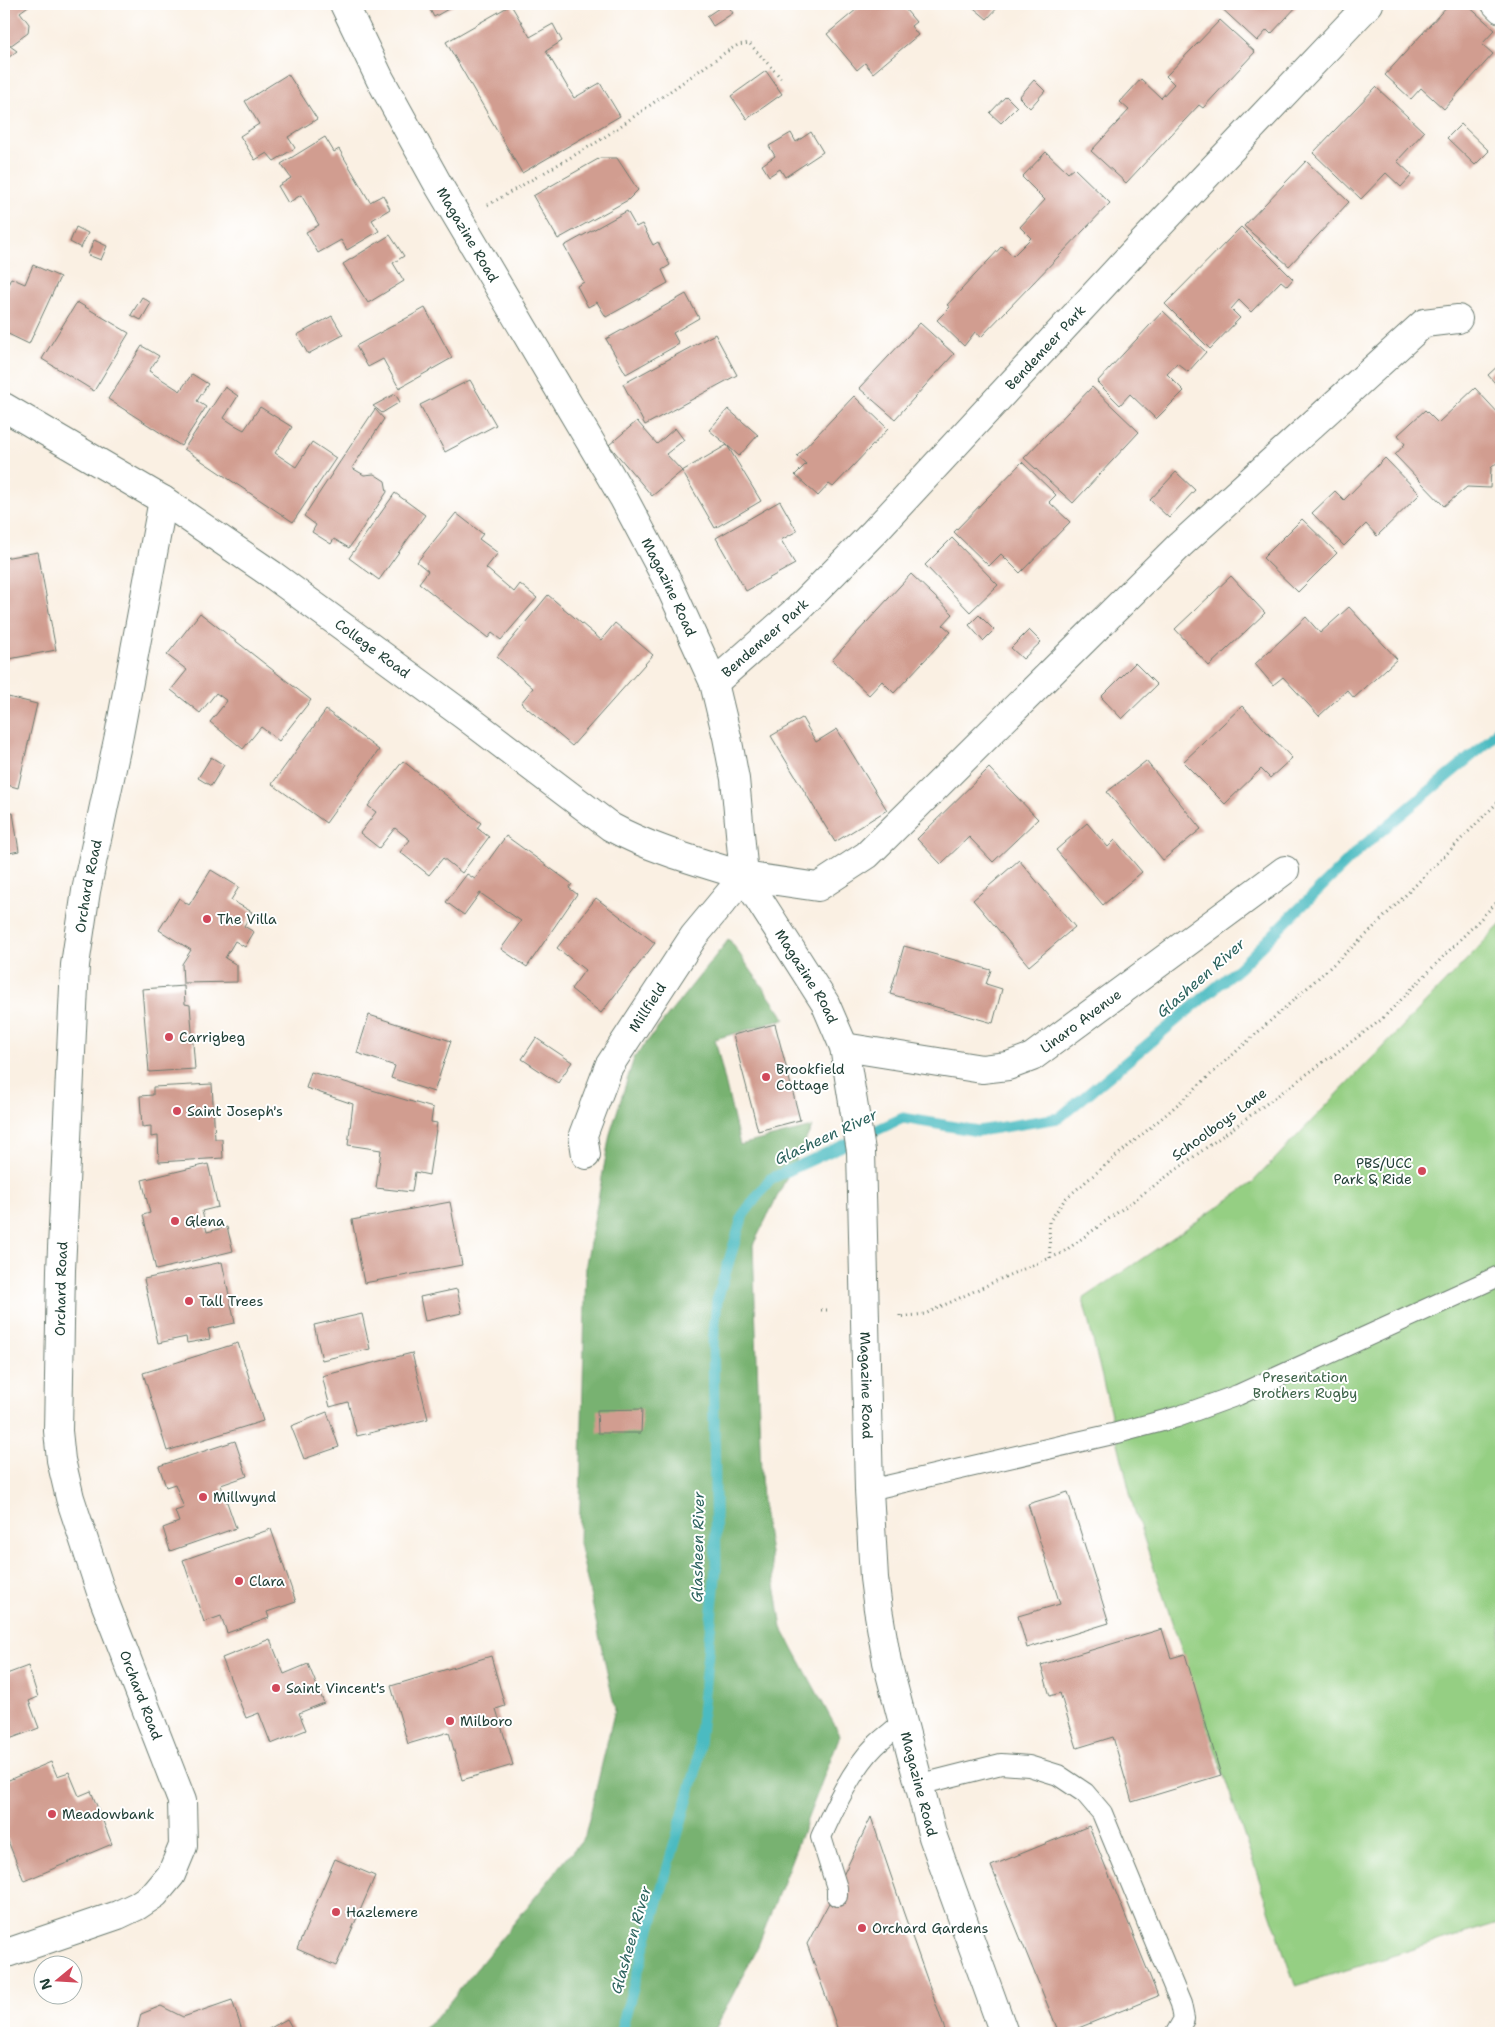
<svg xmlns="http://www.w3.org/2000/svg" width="1505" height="2037" viewBox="0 0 1505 2037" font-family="'Shantell Sans',sans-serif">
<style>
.green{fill:#95cf83;stroke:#5a865c}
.forest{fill:#78b271;stroke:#4c7852}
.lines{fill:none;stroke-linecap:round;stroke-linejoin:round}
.stream{stroke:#4cbbc1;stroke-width:11}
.building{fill:#d19d90}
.service-casing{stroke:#6c7c71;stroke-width:22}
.minor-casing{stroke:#6c7c71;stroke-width:30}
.tertiary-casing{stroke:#6c7c71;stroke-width:30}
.secondary-casing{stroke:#6c7c71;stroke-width:30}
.path{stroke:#6c7c71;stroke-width:3;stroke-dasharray:1 4;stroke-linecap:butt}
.service{stroke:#fff;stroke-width:20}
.minor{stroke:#fff;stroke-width:28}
.tertiary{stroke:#fff;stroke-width:28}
.secondary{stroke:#fff;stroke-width:28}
.poi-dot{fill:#d1495b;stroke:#fff;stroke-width:2}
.labels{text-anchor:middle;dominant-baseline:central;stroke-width:4;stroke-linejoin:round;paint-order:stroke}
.street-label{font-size:14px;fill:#1f3d34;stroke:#fff}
.poi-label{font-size:14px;fill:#1f3d34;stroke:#fff;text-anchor:start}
.park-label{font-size:14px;fill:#3c6248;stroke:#fff}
.water-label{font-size:15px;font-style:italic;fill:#2c635e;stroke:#fff}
</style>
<rect width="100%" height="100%" fill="#fff"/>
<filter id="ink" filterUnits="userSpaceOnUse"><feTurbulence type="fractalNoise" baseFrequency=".02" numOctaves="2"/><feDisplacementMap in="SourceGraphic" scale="10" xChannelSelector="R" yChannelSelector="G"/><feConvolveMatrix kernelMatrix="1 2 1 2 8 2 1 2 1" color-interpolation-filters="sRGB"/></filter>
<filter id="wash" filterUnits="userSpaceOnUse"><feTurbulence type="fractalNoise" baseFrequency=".0096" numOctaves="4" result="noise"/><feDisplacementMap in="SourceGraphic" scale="20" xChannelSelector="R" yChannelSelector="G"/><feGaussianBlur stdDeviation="1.12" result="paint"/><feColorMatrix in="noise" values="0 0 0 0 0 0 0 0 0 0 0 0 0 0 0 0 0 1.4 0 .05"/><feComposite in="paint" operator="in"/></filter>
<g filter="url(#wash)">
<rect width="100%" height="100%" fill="#faf0e3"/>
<!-- green -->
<path class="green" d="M1501,924v998l-206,64 -161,-477 -51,-210 167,-114z"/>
<!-- forest -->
<path class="forest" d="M729,939l56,80 -70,20 25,106 72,-18 -59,118 9,258 20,125 58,107 -82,211 -45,87h-296l21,-17 147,-180 30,-127 -36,-166 7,-279 24,-130 24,-76z"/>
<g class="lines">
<!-- stream -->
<path class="stream" d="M620,2033l77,-267 19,-198 -3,-225 4,-43 26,-85 27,-36 133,-61 75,13 81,-13 180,-150 123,-121 125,-104 14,-17"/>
</g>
<g id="blocks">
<!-- building -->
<path class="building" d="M4,4h27l-11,8 9,12 -1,9 -18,13 7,5 -13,10z
M427,4h30l-23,13z
M725,4h2l6,9 -20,13 -6,-10z
M863,4h38l15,18 -5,4 7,9 -45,38 -8,-10 -8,7 -30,-36z
M969,4h32l-14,15z
M1217,4h82l-28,30 -4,-4 -10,11z
M1449,4h17l29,26 -13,14 11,10 -49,55 -23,-21 -10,11 -26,-24z
M511,5l19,32 23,-13 9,17 -16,10 28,47 26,-15 20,33 -98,57 -76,-131z
M1220,20l35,32 -52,56 -4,-3 -73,78 -35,-32 38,-41 -9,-8 21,-23 20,19 13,-14 -8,-8z
M766,71l16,23 -35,25 -16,-23z
M288,74l29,45 -29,18 7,11 -21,13 -7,-8 -12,7 -15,-24 19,-12 -14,-23z
M1034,80l11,11 -15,17 -11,-11z
M1376,87l48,45 -27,29 15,14 -11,12 -15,-14 -25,26 -48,-46z
M1006,96l11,11 -16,16 -11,-10z
M1461,124l28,27 -14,14 -28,-27z
M811,132l12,20 -38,25 -5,-8 -11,7 -7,-11 13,-9 -6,-10 22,-13 5,9z
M325,137l9,15 5,-3 31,53 13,-7 7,14 -18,11 7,11 -32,19 -6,-10 -23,13 -12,-21 13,-7 -18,-30 -13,8 -10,-17 13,-8 -10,-14z
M1046,152l22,21 6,-5 36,35 -129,134 -6,-5 -11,14 -27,-26 13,-13 -3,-2 55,-59 11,10 18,-18 -11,-11 25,-27 -23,-23z
M600,158h17l21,32 -10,10 -70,39 -25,-43z
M1306,161l43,41 -60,64 -45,-40z
M627,211l9,16 6,-3 11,21 5,-3 12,23 -8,5 6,13 -62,34 -9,-15 -9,5 -11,-21 7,-4 -20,-36z
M76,227l12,6 -7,15 -11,-6z
M1241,227l52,52 -6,7 -6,-5 -30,31 -12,-12 -8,9 9,9 -30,31 -45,-45z
M390,235l14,21 -11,7 11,18 -36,22 -25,-39z
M94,240l13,6 -6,14 -13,-5z
M33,265l27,12 -31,67 -25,-12v-37l7,-17 14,6z
M686,294l13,24 -26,15 6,11 -53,30 -20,-35z
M142,297l9,6 -10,17 -10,-5z
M77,302l52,31 -35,58 -52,-32z
M425,308l27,50 -53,30 -16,-29 -15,8 -12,-21z
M1163,311l43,41 -18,20 -11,-9 -10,11 17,17 -28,28 -26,-25 -10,11 -23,-23z
M332,316l11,19 -35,19 -11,-19z
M920,323l34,31 -59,65 -36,-31z
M715,334l22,41 -92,50 -22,-41z
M142,346l17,10 -10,15 31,20 12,-17 16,10 -11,17 9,6 -25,39 -73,-47z
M1501,363v27l-13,-15z
M470,380l26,45 -51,27 -25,-47z
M225,387l13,9 -14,22 9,6 11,6 16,-23 32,20 -17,26 21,14 16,-25 24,16 -43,64 -109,-73z
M1092,387l47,45 -66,71 -49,-45z
M1475,388l26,28v43l-10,9 -1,20 -23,-1 -23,19 -49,-51 10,-11 -7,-9 27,-25 13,13z
M395,394l5,8 -18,11 -9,-7z
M854,396l34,33 -55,58 -4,-3 -11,12 -23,-21 11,-11 -9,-8z
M375,409l9,10 -32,49 12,7 10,-1 11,7 2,11 -38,56 -15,-9 -3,5 -19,-12 4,-7 -12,-9z
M728,409l30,26 -19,21 -12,-11 34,56 -46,27 -33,-57 45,-26 -18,-15z
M637,421l20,23 18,-16 9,12 -18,14 16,17 -30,25 -43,-51z
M1385,458l35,36 -43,42 -11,-12 -22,22 -32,-33 23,-22 9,9z
M1022,462l34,33 -7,7 21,20 -50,51 -19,-19 -12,12 -35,-34z
M1176,472l19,18 -26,28 -19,-18z
M395,493l30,22 -46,65 -30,-22z
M780,501l17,30 -16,9 14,24 -49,27 -30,-53z
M456,513l27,21 -4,5 19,14 -12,15 28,24 6,-8 17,14 -36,42 -9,-7 -4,5 -69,-55 9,-12 -11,-9z
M1302,519l35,34 -39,39 -35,-34z
M952,538l46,47 -28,27 -45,-47z
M38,552l18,98 -52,10v-102z
M911,574l42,40 -10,11 8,7 -57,61 -12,-12 -13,14 -37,-35z
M1231,576l34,37 -56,53 -34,-37z
M548,595l53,45 14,-17 38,32 -81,91 -51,-43 12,-15 -36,-31z
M1349,607l48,52 -43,39 -7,-8 -28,26 -36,-39 -10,8 -18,-21 51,-47 14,16z
M200,613l111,87 -32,41 -18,-14 -18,22 -33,-27 17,-21 -4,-3 -7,-5 -16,20 -29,-23 16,-20 -20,-15z
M979,615l15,15 -11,11 -14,-16z
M1029,630l12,12 -18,17 -12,-11z
M1135,663l22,22 -35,34 -21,-22z
M4,696l33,8 -19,84 -14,-4z
M1242,706l50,52 -22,20 -9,-9 -36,35 -42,-42z
M326,710l53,40 -53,73 -54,-39z
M802,718l14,24 21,-13 50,81 -52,32 -64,-106z
M211,757l13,8 -13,21 -13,-8z
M403,761l78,62 -4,5 12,9 -27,36 -19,-15 -14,17 -29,-23 10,-12 -15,-12 -16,20 -19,-15 16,-21 -8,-6z
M1146,761l55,68 -38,31 -56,-68z
M989,768l49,51 -45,43 -24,-25 -28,27 -24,-25z
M13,813l6,38 -15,3v-39z
M1087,823l21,24 7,-7 27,32 -39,33 -47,-55z
M506,836l66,48 -3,4 8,6 -50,73 -26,-18 20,-28 -41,-28 -16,22 -18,-13 21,-28 8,5z
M1019,860l56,67 -46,39 -56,-66z
M211,870l28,17 -8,13 21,12 -8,14 10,6 -9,15 -10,-6 -10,17 12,7v17l-54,1 -1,-19 9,-14 -32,-20 20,-32 10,7z
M596,898l59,45 -54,70 -30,-24 14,-19 -28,-22z
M904,946l87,24 -5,14 16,5 -9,34 -103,-29z
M184,986l1,18 5,1 5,64 -46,3 -7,-83z
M369,1015l82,26 -17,51 -43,-14 4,-12 -38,-13z
M775,1024l25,96 -42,11 -25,-96z
M536,1038l36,24 -14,21 -36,-24z
M311,1072l122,36 -2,14 6,1 -8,52 -14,-3 -3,20 -36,-4 5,-38 -33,-5 5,-41 -47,-16z
M212,1084l3,55h7l1,19 -64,4 -1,-26 -7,1v-11l-9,1 -2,-31 13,-1v-8z
M208,1164l10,43 -16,4 5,21 20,-5 6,24 -77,19 -13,-55 7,-2 -8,-33z
M450,1202l12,63 -98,18 -12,-63z
M222,1262l13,61 -27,6 2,10 -23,4 -1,-6 -28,6 -14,-64z
M457,1289l5,24 -37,8 -5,-24z
M362,1314l8,35 -48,11 -8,-35z
M238,1343l25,78 -96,30 -24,-78z
M412,1353l16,66 -71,17 -9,-34 -18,5 -8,-31z
M642,1409l-1,24h-43l-1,-23z
M327,1412l12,35 -35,12 -13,-33z
M235,1441l12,35 -26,9 15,43 -66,23 -7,-23 16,-6 -4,-11 9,-3 -9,-24 -9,3 -7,-21z
M1068,1492l41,131 -82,25 -9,-32 42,-12 -32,-100z
M271,1529l25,73 -29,10 2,6 -42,15 -6,-17 -17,6 -21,-62z
M1162,1629l9,29 14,-4 36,121 -89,27 -19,-65 -36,11 -17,-55 -10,3 -9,-31z
M270,1639l14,35 24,-10 16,39 -25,10 7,17 -35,14 -12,-31 -13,5 -24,-60z
M491,1656l14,50 -9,3 17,56 -51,15 -13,-48 -41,12 -17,-58z
M28,1666l10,31 -9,4 10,27 -35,13v-66z
M51,1762l6,14 12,-4 10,24 12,-5 21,53 -88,37 -20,-50v-49z
M871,1817l32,94 43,122h-107l-32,-89 30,-56z
M1089,1826l69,170 -92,37h-7l-68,-167z
M335,1859l40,17 -39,90 -39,-17z
M232,2000l11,33h-111l5,-2 4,-17 20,-8 22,11z
M287,2019l8,14h-29l-1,-2z"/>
</g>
</g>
<g filter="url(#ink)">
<use href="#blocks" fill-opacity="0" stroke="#6c7c71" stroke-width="1"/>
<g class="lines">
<defs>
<path id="service" d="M869,1490l248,-57 60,-16 61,-22 263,-120
M918,1785l83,-21 28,2 29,9 27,18 17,20 79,191 3,15 -8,14
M837,1896v-8l-16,-51c13,-29 31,-68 54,-91 8,-8 18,-15 27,-23"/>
<g id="minor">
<path d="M1496,4l5,5"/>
<path id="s1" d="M714,683l84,-74 76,-77 258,-278 237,-250"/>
<path id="s2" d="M844,1047l138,22 26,-3 24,-9 253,-187"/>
<path id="s3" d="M586,1155l-3,-20 26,-69 85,-130 50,-60 74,11 49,-32 313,-310 244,-222 34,-4"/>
<path id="s4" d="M4,1954l114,-39 19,-9 18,-12 16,-19 12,-29 -1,-45 -80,-206 -32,-97 -9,-38 -3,-29 3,-161 14,-305 11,-74 33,-156 44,-235"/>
</g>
<g id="tertiary">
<path id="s5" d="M4,407l159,93 111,76 192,141 145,110c42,23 89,35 133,49"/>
</g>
<g id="secondary">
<path id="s6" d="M344,4l36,75 59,107 184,311 43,81 48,105 13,54 8,42 9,97 81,127 19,44 17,104 8,339 5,88 4,31 9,53 46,175 71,196"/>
</g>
</defs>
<!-- service casing -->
<use href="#service" class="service-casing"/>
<!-- minor casing -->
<use href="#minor" class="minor-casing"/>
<!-- tertiary casing -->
<use href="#tertiary" class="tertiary-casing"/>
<!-- secondary casing -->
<use href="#secondary" class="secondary-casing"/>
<!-- path -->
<path class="path" d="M488,205l111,-64 127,-89 12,-7 11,-2 32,35
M1050,1258l-1,-36 16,-23 104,-87 198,-178 134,-135
M821,1310h9
M900,1315v2l25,-3 84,-39 53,-22 319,-233 120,-122"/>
<!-- service -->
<use href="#service" class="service"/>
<!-- minor -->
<use href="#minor" class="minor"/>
<!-- tertiary -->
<use href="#tertiary" class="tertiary"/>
<!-- secondary -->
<use href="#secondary" class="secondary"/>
</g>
</g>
<!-- markers -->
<g class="poi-dot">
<circle cx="207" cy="919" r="5"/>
<circle cx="169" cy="1037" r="5"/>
<circle cx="766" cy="1077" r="5"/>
<circle cx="177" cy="1111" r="5"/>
<circle cx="1422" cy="1171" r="5"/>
<circle cx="175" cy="1221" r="5"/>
<circle cx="189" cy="1301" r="5"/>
<circle cx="203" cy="1497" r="5"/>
<circle cx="239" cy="1581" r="5"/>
<circle cx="276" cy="1688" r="5"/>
<circle cx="450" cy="1721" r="5"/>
<circle cx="52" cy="1814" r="5"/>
<circle cx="336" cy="1912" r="5"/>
<circle cx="862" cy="1928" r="5"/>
</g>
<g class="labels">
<!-- street labels -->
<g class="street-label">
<text stroke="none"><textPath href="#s6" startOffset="262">Magazine Road</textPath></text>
<text stroke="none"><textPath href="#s1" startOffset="472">Bendemeer Park</textPath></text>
<text stroke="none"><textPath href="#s6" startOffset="668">Magazine Road</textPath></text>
<text stroke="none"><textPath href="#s1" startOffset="68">Bendemeer Park</textPath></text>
<text stroke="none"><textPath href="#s5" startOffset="441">College Road</textPath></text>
<text stroke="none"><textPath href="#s4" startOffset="1202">Orchard Road</textPath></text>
<text stroke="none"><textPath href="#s6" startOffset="1088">Magazine Road</textPath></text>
<text stroke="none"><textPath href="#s3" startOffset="164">Millfield</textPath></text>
<text stroke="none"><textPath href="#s2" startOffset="252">Linaro Avenue</textPath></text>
<text transform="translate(1219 1124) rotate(-36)">Schoolboys Lane</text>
<text stroke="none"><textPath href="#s4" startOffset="798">Orchard Road</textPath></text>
<text stroke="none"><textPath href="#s6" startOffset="1508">Magazine Road</textPath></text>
<text transform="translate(141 1695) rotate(69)">Orchard Road</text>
<text stroke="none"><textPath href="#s6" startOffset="1912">Magazine Road</textPath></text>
</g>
<!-- poi labels -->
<g class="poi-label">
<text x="217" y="919">The Villa</text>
<text x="179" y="1037">Carrigbeg</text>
<text x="776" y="1069">Brookfield<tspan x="776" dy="16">Cottage</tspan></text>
<text x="187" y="1111">Saint Joseph's</text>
<text x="1412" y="1163" text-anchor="end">PBS/UCC<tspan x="1412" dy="16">Park &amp; Ride</tspan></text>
<text x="185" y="1221">Glena</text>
<text x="199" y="1301">Tall Trees</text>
<text x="213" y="1497">Millwynd</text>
<text x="249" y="1581">Clara</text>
<text x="286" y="1688">Saint Vincent's</text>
<text x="460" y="1721">Milboro</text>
<text x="62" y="1814">Meadowbank</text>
<text x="346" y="1912">Hazlemere</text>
<text x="872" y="1928">Orchard Gardens</text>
</g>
<!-- park labels -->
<g class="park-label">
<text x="1305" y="1377">Presentation<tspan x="1305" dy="16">Brothers Rugby</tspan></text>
</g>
<!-- water labels -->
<g class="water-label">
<text transform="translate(1201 978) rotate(-41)">Glasheen River</text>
<text transform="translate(826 1137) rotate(-25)">Glasheen River</text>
<text transform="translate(698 1547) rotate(-89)">Glasheen River</text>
<text transform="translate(631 1940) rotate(-74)">Glasheen River</text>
</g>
</g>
<!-- margin -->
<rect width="1505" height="2037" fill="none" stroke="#fff" stroke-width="20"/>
<!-- north arrow -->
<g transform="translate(58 1980) rotate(252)"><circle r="24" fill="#ffffff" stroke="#a5b1ae"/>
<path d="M0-4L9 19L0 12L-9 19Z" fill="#d1495b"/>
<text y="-8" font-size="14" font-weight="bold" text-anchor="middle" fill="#1f3d34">N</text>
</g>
</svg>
